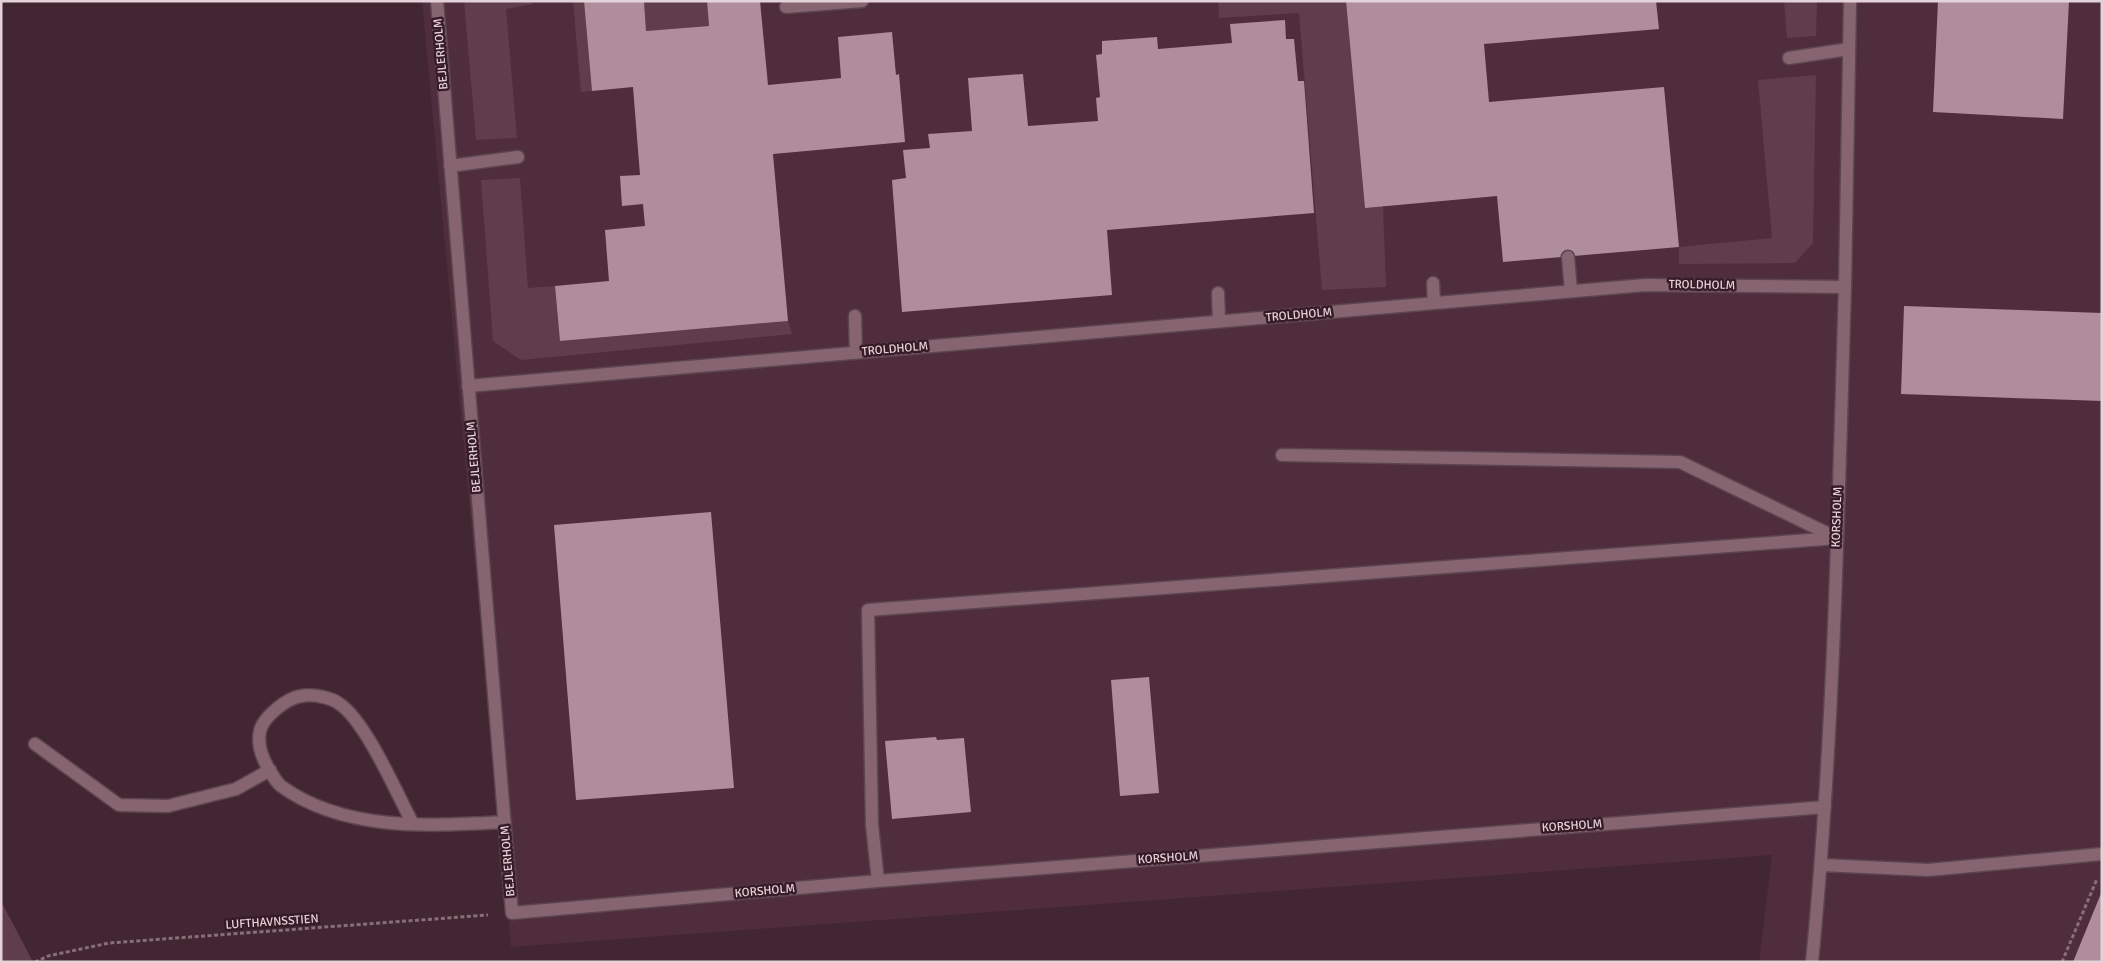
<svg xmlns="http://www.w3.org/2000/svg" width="2103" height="963" viewBox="0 0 2103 963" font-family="Signika,sans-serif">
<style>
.built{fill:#502d3c}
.green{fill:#603d4b}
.building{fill:#b08d9a}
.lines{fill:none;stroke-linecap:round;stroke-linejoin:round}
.minor-casing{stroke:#5c454f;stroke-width:15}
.path{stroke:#876f78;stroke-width:3;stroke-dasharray:4 2.5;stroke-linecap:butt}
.minor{stroke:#866571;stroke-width:12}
.labels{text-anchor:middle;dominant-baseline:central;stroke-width:5;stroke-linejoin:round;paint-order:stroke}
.street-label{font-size:12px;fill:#e5d2d9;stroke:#371c27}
</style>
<rect width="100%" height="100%" fill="#422631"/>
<!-- built -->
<path class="built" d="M422,1h1680v961h-343l13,-107 -1261,92z"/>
<!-- green -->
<path class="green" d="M464,1h69v3l-27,5 11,129 -41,2z
M573,1h11l8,90 -11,1z
M644,1h63l2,25 -63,5z
M1218,1h128l19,206 18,-1 3,81 -64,3 -23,-277 -80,5z
M1784,1h33l-1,35 -29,2z
M1816,75l-3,168 -18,20 -116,1v-17l93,-9 -14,-158z
M520,178l8,110 27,-2 5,55 228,-20 4,13 -271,26 -28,-19 -12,-161z
M1,901l32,61h-32z"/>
<!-- building -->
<path class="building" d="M584,1h60l2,30 63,-5 -2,-25h53l8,84 73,-7 -3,-41 54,-5 4,43 3,-1 6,68 -132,12 15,167 -228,20 -5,-55 54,-5 -4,-51 40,-4 -2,-22 -21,2 -2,-30 20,-1 -7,-88 -41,4z
M1346,1h310l3,28 -175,15 5,58 175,-15 15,160 -176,15 -6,-66 -132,12z
M1938,1h131l-6,118 -130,-7z
M1285,20l1,19h8l4,42h6l10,132 -207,17 5,65 -210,17 -10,-132 14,-2 -3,-28 27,-2 -2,-14 44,-3 -4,-53 55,-4 5,52 70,-5 -2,-23 4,-1 -4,-42 6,-1v-13l55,-4 1,12 74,-6 -2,-19z
M1904,306l198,7v88l-201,-7z
M711,512l23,276 -158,12 -22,-275z
M1149,677l10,116 -39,3 -9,-116z
M936,737l1,3 27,-2 7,74 -79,7 -7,-78z
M2102,891v71h-29z"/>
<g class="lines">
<defs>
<path id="minor" d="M437,1l75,912 366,-32 947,-74
M786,7l76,-6
M1789,58l60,-9
M450,166l68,-9
M1568,257l3,34
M1433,283l1,20
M1218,293l1,28
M855,316l1,37
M468,386l1177,-101 200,2 5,-286
M1282,455l398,7 155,75
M35,744l84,61 49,1 68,-17 34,-19
M413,824c-16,-30 -46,-100 -72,-119 -9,-8 -28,-11 -40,-9 -14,2 -38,21 -41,35 -3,14 3,29 10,40 3,5 6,11 11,15 63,46 150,40 224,36
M1822,865l106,5 174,-16
M878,881l-6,-56 -4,-215 969,-72
M1812,962c22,-224 26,-450 33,-675"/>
</defs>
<!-- minor casing -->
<use href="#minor" class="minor-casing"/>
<!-- path -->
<path class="path" d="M35,962l13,-6 61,-13 379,-28
M2062,962l35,-83"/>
<!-- minor -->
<use href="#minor" class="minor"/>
</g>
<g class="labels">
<!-- street labels -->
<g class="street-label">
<text transform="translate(441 54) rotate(-95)">BEJLERHOLM</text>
<text transform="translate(1702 285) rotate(1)">TROLDHOLM</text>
<text transform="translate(1299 315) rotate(-5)">TROLDHOLM</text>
<text transform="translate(895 349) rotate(-5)">TROLDHOLM</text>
<text transform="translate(474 457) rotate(-95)">BEJLERHOLM</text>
<text transform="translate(1837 517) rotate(-88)">KORSHOLM</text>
<text transform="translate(1572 826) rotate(-4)">KORSHOLM</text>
<text transform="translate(1168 858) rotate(-4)">KORSHOLM</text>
<text transform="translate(508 861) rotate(-95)">BEJLERHOLM</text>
<text transform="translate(765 891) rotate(-5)">KORSHOLM</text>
<text transform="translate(272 922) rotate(-4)">LUFTHAVNSSTIEN</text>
</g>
</g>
<!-- border -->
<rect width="2103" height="963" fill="none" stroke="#e5d2d9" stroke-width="5"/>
</svg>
